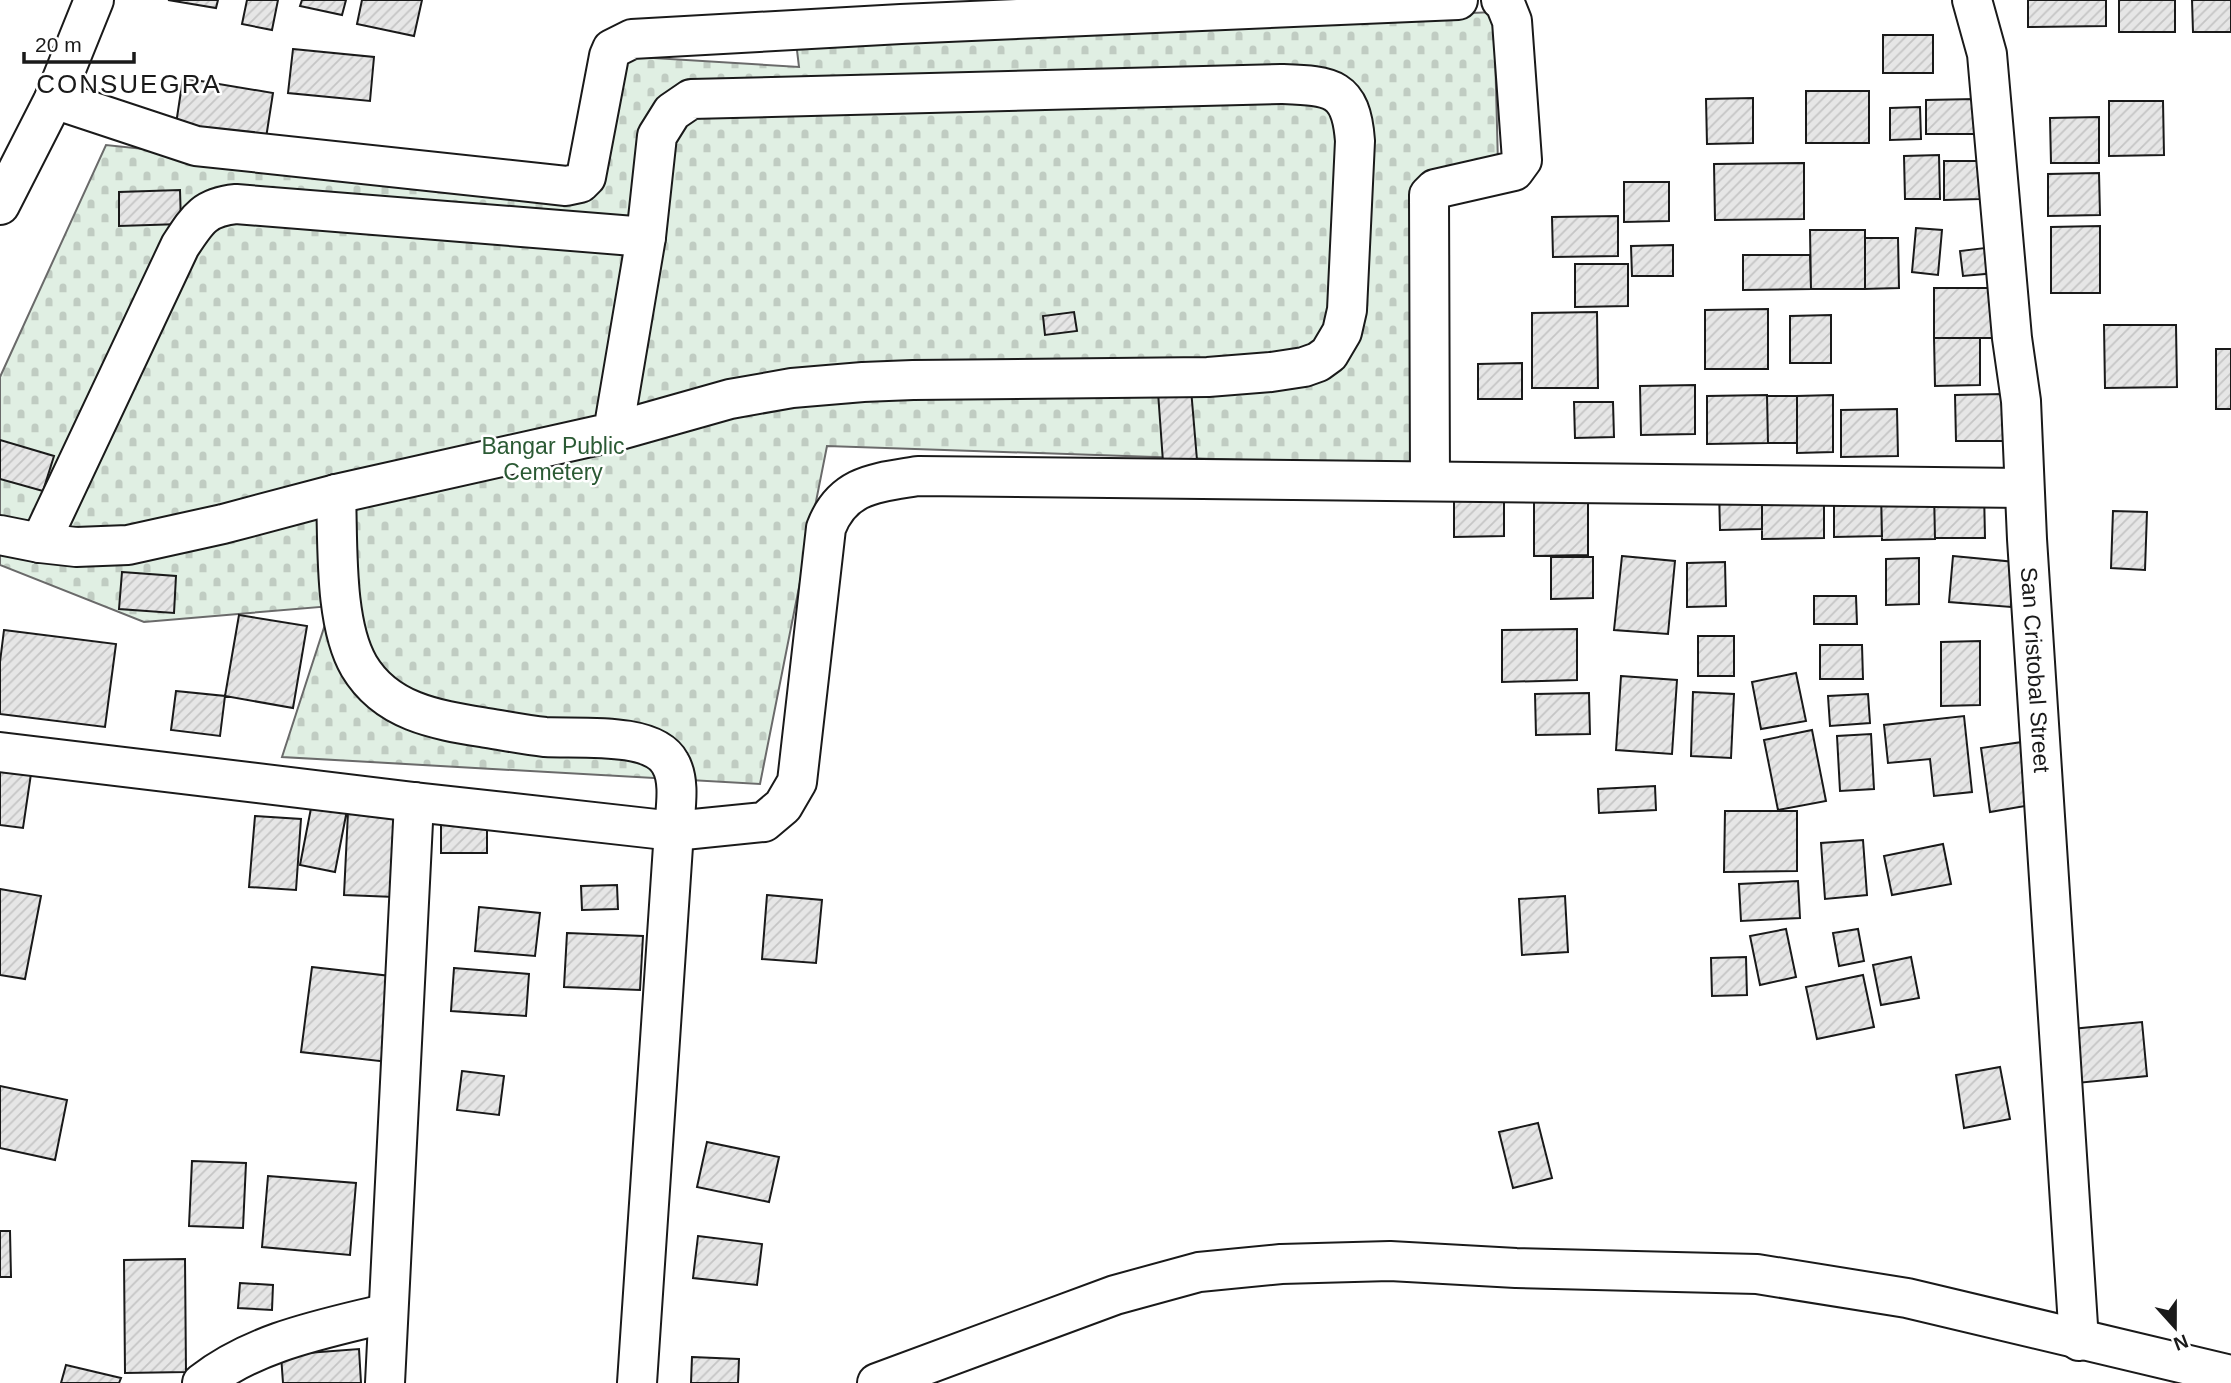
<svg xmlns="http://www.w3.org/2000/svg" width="2231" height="1383" viewBox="0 0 2231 1383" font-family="Helvetica,sans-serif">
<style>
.cemetery{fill:url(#cemetery-stones);stroke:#6a6a6a;stroke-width:2}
.building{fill:url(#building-hatch);stroke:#1a1a1a;stroke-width:2}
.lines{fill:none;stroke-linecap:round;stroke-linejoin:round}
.minor-casing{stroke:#1a1a1a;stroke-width:42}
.highway-casing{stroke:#1a1a1a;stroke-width:42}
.minor{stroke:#fff;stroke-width:38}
.highway{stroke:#fff;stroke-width:38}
.labels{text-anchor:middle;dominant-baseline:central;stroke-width:5;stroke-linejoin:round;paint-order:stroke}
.park-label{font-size:23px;fill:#2b5a34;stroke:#fff}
.street-label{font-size:23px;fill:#1a1a1a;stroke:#fff}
.quarter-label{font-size:26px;letter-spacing:2px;fill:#1a1a1a;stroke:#fff}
</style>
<defs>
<pattern id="cemetery-stones" width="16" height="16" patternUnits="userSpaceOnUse" patternTransform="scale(1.75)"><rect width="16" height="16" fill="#e0efe3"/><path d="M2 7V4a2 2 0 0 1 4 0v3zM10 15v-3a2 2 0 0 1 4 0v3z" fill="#c0ccc2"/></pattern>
<pattern id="building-hatch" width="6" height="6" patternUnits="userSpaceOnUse" patternTransform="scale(1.75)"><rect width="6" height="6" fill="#e6e6e6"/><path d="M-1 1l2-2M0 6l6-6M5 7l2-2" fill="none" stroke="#c5c5c5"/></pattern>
</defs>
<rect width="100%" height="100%" fill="#fff"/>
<!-- cemetery -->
<path class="cemetery" d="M1494,12l4,152 -86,26 9,276 -594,-20 -67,338 -478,-27 49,-151 -187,16 -144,-57v-188l106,-232 483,51 32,-140 178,11 -3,-25z"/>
<!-- building -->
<path class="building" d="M168,0h50l-2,8z
M247,0h31l-6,30 -30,-6z
M302,0h44l-4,15 -42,-9z
M362,0h60l-8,36 -57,-12z
M2028,0h78v26l-78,1z
M2119,0h56v32h-56z
M2192,0h39v32h-38z
M1883,35h50v38h-50z
M293,49l81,8 -4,44 -82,-8z
M183,78l90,15 -7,45 -90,-14z
M1806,91h63v52h-63z
M1753,98v45l-46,1 -1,-45z
M1975,99v35h-49v-34z
M2109,101h54l1,54 -55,1z
M1920,107l1,32 -31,1v-32z
M2099,117v46h-48l-1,-45z
M1939,155l1,44h-35l-1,-43z
M1944,161h36v38l-36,1z
M1804,163v56l-89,1 -1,-56z
M2099,173l1,42 -52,1v-42z
M1624,182h45v39l-45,1z
M180,190l1,34 -62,2v-34z
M1618,216v40l-65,1 -1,-40z
M2100,226v67h-49v-66z
M1916,228l26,2 -4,45 -26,-3z
M1810,230h55v59h-54z
M1865,238h33l1,50 -34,1z
M1673,245v31h-41l-1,-30z
M1993,247l3,26 -33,3 -3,-25z
M1743,255h67l1,34 -68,1z
M1575,264h53v42l-53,1z
M1934,288h61l1,50h-62z
M1768,309v60h-63v-59z
M1074,312l3,19 -32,4 -2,-19z
M1597,312l1,76h-66v-75z
M1831,315v48h-41v-47z
M2104,325h72l1,62 -72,1z
M1934,338h46v47l-45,1z
M2216,349h15v60h-15z
M1522,363v36h-44v-35z
M1695,385v49l-54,1 -1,-49z
M1191,389l6,71 -34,2 -5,-70z
M2003,394v47h-47l-1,-46z
M1767,395l1,48 -61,1v-48z
M1833,395v57l-36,1v-57z
M1767,396h30v47h-29z
M1574,402h39l1,35 -39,1z
M1897,409l1,47 -57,1v-47z
M0,440l54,16 -11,35 -43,-12z
M1454,487h50v49l-50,1z
M1824,487v51l-62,1v-51z
M1762,488v41l-42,1 -1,-41z
M1881,491l1,45 -48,1v-45z
M1881,491h53l1,48 -53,1z
M1934,491h50l1,47h-50z
M1534,501h54v54l-54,1z
M2113,511l34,1 -2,58 -34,-2z
M1622,556l53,5 -7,73 -54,-4z
M1953,556l62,6 -4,45 -62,-5z
M1551,557h42v41l-42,1z
M1919,558v46l-33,1v-46z
M1725,562l1,44 -39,1v-44z
M122,572l54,4 -2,37 -55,-4z
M1814,596h42l1,28h-43z
M239,615l68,11 -14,82 -68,-12z
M1577,629v51l-75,2v-52z
M4,630l112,14 -11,83 -105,-13v-52z
M1698,636h36v40h-36z
M1980,641v64l-39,1v-64z
M1820,645h42l1,34h-43z
M1796,673l10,48 -45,8 -9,-47z
M1621,676l56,4 -5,74 -56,-4z
M176,691l49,5 -5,40 -49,-6z
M1693,692l41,2 -3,64 -40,-2z
M1589,693l1,41 -54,1 -1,-41z
M1868,694l2,29 -40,3 -2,-30z
M1964,716l8,76 -38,4 -4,-37 -42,4 -4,-38z
M1812,730l14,71 -48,9 -14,-70z
M1871,734l3,55 -34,2 -3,-55z
M2022,742l9,63 -41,7 -9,-64z
M0,763l32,4 -9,61 -23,-3z
M1655,786l1,24 -57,3 -1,-24z
M312,803l35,7 -12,62 -35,-7z
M1725,811h72v60l-73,1z
M348,812l51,2 -4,83 -51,-2z
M441,813h46v40h-46z
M255,816l46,3 -5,71 -47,-3z
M1863,840l4,55 -42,4 -4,-56z
M1943,844l8,40 -59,11 -8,-39z
M1798,881l2,37 -59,3 -2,-37z
M617,885l1,24 -36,1 -1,-24z
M0,889l41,7 -16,83 -25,-4z
M767,895l55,5 -6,63 -54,-4z
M1565,896l3,56 -46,3 -3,-56z
M479,907l61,6 -5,43 -60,-5z
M1786,929l10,48 -36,8 -10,-49z
M1858,929l6,32 -25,5 -6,-33z
M567,933l76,3 -3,54 -76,-3z
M1746,957l1,38 -35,1 -1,-38z
M1911,957l8,41 -38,7 -8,-40z
M312,967l87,10 -11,85 -87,-10z
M454,968l75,6 -3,42 -75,-5z
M1863,975l11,52 -57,12 -11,-52z
M2142,1022l5,54 -70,7 -5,-54z
M2000,1067l10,52 -46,9 -8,-53z
M462,1071l42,5 -5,39 -42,-5z
M0,1086l67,14 -12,60 -55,-12z
M1538,1123l14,55 -39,10 -14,-56z
M707,1142l72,15 -10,45 -72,-15z
M192,1161l54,2 -3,65 -54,-2z
M268,1176l88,7 -6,72 -88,-8z
M0,1231h10l1,46h-11z
M698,1236l64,8 -5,41 -64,-7z
M185,1259l1,113 -61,1 -1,-113z
M240,1283l33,2 -1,25 -34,-2z
M359,1349l2,34h-78l-2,-28z
M692,1357l47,2 -1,24h-47z
M66,1365l55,13 -2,5h-58z"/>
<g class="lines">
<defs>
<g id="minor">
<path id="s1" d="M1972,0l15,54 25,284 9,63 6,138 52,802"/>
<path d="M54,99l142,47 370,40 14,-3 6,-6 23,-121 3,-7 20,-10 269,-15 557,-24"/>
<path d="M1430,481l-1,-286 6,-6 79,-18 8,-11 -10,-139 -8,-20 -3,-1"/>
<path d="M336,494c2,50 -2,129 23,172 28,47 79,54 128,62 19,3 39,7 58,9 31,2 108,-6 125,26 11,18 5,47 4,68l-37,552"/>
<path d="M0,535l40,8 36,4 52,-2 95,-21 113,-30 277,-62 117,-33 62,-11 71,-6 50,-2 295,-3 63,-5 33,-5 14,-5 11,-8 13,-22 5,-22 8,-169c-4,-55 -24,-55 -74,-57l-590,15 -19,13 -15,24 -11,101 -33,195"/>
<path d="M40,543l140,-297c17,-26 24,-39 56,-42l410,33"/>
<path d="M0,752l414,50 260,29 90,-9 19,-16 14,-24 29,-254c17,-44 50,-45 92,-52l1106,12"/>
<path d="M202,1383c54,-42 122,-54 186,-70"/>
<path d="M385,1383l29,-581"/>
<path d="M877,1383l238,-88 84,-23 82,-8 109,-3 126,7 241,6 150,24 324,77"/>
</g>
<path id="highway" d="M0,205l54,-106 40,-99"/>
</defs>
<!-- minor casing -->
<use href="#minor" class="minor-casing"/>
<!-- highway casing -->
<use href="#highway" class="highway-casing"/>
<!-- minor -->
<use href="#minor" class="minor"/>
<!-- highway -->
<use href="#highway" class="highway"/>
</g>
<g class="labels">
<!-- park labels -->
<g class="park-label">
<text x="553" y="446">Bangar Public<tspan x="553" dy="26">Cemetery</tspan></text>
</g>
<!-- street labels -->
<g class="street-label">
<text stroke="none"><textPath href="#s1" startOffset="674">San Cristobal Street</textPath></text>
</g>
<!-- quarter labels -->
<g class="quarter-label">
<text x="129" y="84">CONSUEGRA</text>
</g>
</g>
<!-- north arrow -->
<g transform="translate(2175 1327) rotate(159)" stroke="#ffffff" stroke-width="5" paint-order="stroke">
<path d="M0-5L12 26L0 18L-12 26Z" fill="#1a1a1a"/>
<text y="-10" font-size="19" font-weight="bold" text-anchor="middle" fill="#1a1a1a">N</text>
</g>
<!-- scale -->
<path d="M24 52v10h110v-10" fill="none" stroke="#1a1a1a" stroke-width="3.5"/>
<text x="35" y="52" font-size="21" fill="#1a1a1a" stroke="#ffffff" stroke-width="5" paint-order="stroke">20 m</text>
</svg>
